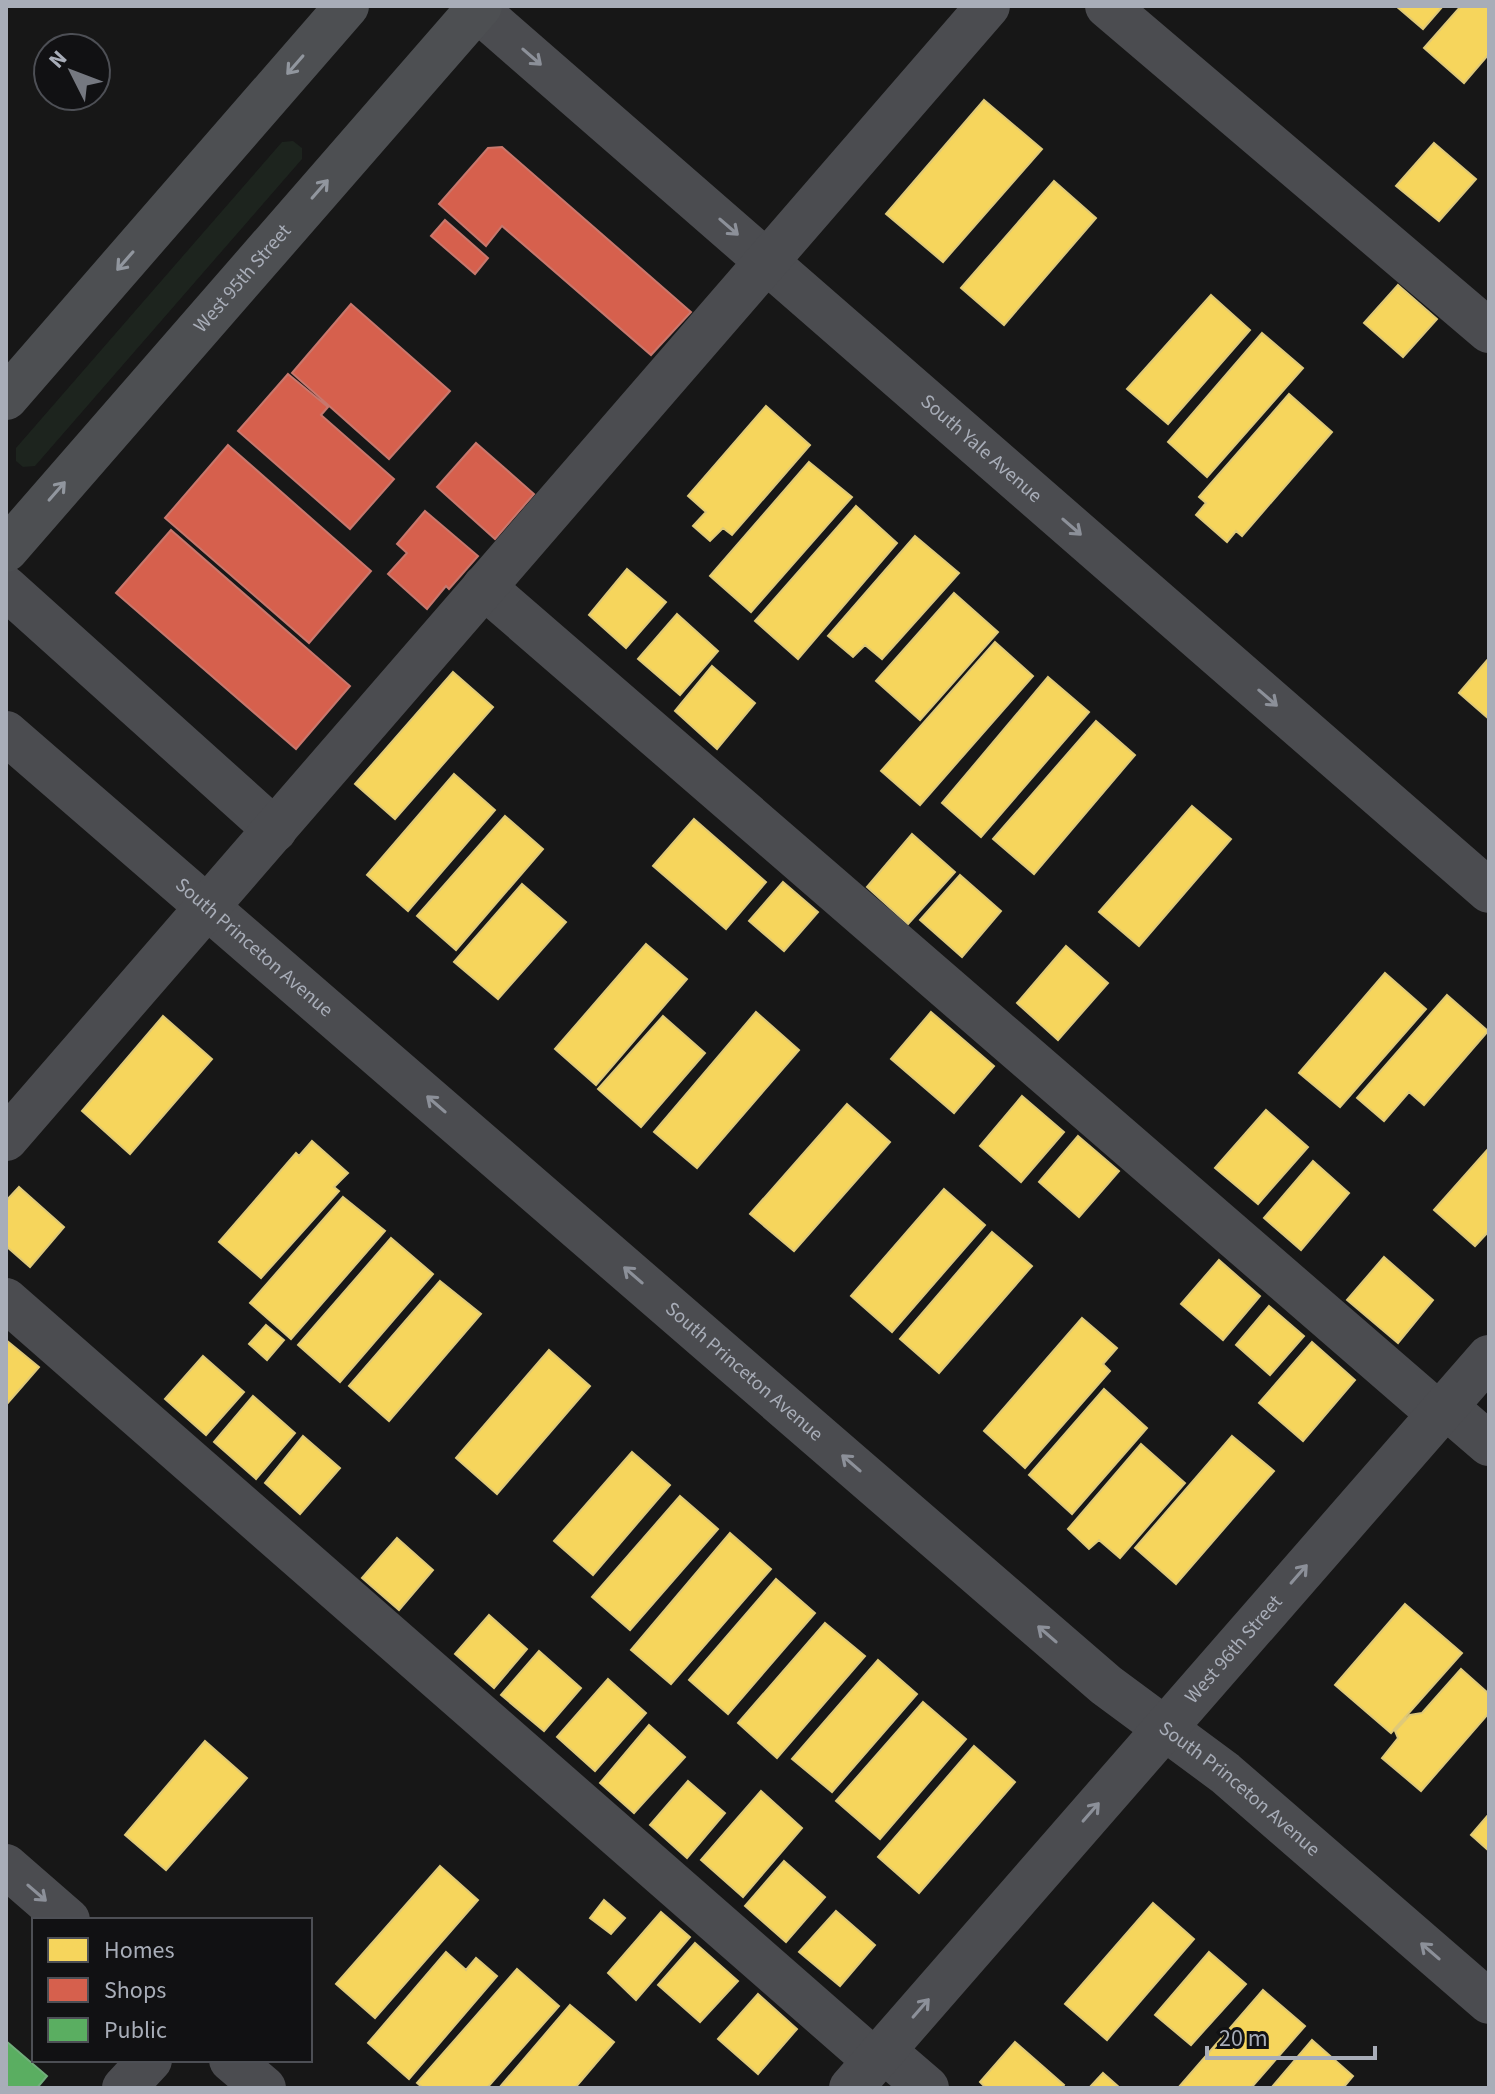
<svg xmlns="http://www.w3.org/2000/svg" width="1495" height="2094" viewBox="0 0 1495 2094" font-family="'Source Sans 3',sans-serif">
<style>
.green{fill:#1d241e}
.homes{fill:#f6d55c;stroke:#dfc978;stroke-width:2}
.shops{fill:#d6604d;stroke:#c8776d;stroke-width:2}
.public{fill:#5aae61;stroke:#71ae7b;stroke-width:2}
.lines{fill:none;stroke-linecap:round;stroke-linejoin:round}
.minor{stroke:#4b4c50;stroke-width:44}
.major{stroke:#4d4f52;stroke-width:44}
.oneway{stroke:#8c9099}
.oneway2{stroke:#91969e}
.labels{text-anchor:middle;dominant-baseline:central;stroke-width:8;stroke-linejoin:round;paint-order:stroke}
.street-label{font-size:20px;fill:#a8adb8;stroke:#111113}
</style>
<rect width="100%" height="100%" fill="#171717"/>
<!-- green -->
<path class="green" d="M293,141l9,7v11l-267,307 -12,1 -7,-6v-13l266,-306z"/>
<!-- homes -->
<path class="homes" d="M1396,6h47l-20,23z
M1461,6h28v48l-25,29 -40,-35z
M984,100l58,49 -99,113 -57,-48z
M1434,143l42,36 -37,42 -43,-35z
M1054,181l42,37 -92,107 -43,-37z
M1398,285l39,34 -34,38 -39,-34z
M1211,295l39,35 -82,94 -41,-35z
M1262,333l41,35 -96,109 -39,-35z
M1289,394l43,38 -90,104 -6,-5 -9,11 -31,-27 10,-12 -7,-6z
M766,406l44,39 -78,90 -9,-7 -13,13 -17,-15 13,-14 -18,-16z
M809,462l43,35 -101,115 -41,-36z
M856,506l41,37 -99,116 -43,-38z
M915,536l44,37 -77,86 -17,-14 -12,12 -25,-21z
M627,569l39,33 -40,46 -37,-33z
M954,593l44,39 -78,88 -44,-39z
M677,614l41,37 -38,44 -42,-36z
M995,642l38,34 -113,129 -39,-34z
M1489,658v61l-30,-26z
M712,666l43,37 -38,46 -42,-38z
M453,672l40,35 -98,112 -40,-35z
M1048,677l41,35 -108,125 -39,-34z
M1096,721l39,34 -101,119 -41,-35z
M454,774l41,36 -87,101 -41,-36z
M1192,806l39,33 -92,107 -40,-34z
M505,816l38,33 -87,101 -39,-34z
M694,819l72,63 -40,47 -73,-63z
M912,834l43,38 -47,52 -41,-37z
M960,875l41,36 -39,46 -42,-37z
M783,882l35,30 -34,39 -35,-30z
M522,884l44,38 -68,77 -44,-37z
M646,944l41,35 -91,106 -41,-36z
M1066,946l42,37 -50,57 -41,-37z
M1385,973l41,36 -86,98 -41,-34z
M1447,995l41,36 -64,74 -15,-13 -25,29 -27,-23z
M756,1012l43,38 -102,118 -43,-36z
M931,1012l63,54 -40,47 -63,-54z
M163,1016l49,43 -82,95 -48,-43z
M663,1016l42,37 -64,74 -43,-38z
M1022,1096l42,36 -43,50 -41,-36z
M847,1104l43,38 -96,109 -44,-37z
M1266,1110l42,37 -50,57 -43,-36z
M1078,1136l41,35 -40,46 -40,-35z
M312,1141l36,32 -14,14 5,4 -78,87 -42,-36 77,-89 3,3z
M1489,1148v83l-14,15 -41,-36z
M1313,1161l36,32 -48,57 -37,-32z
M19,1187l45,40 -34,40 -24,-21v-45z
M944,1189l41,36 -93,107 -41,-36z
M343,1197l42,34 -94,108 -41,-36z
M992,1232l40,34 -93,107 -39,-34z
M391,1238l42,36 -93,108 -42,-37z
M1384,1257l49,43 -35,43 -51,-43z
M1219,1260l41,36 -37,44 -42,-36z
M440,1281l41,33 -92,107 -40,-35z
M1269,1306l35,30 -34,39 -34,-30z
M1082,1318l35,30 -14,16 7,7 -85,97 -41,-37z
M266,1325l18,15 -17,20 -18,-16z
M6,1340l33,27 -33,38z
M1312,1342l43,38 -52,61 -44,-38z
M549,1350l41,36 -93,108 -41,-36z
M203,1356l41,36 -38,43 -41,-36z
M1104,1389l43,39 -75,86 -43,-39z
M253,1396l42,37 -39,46 -42,-37z
M303,1436l37,32 -40,46 -35,-31z
M1232,1436l42,35 -98,113 -41,-36z
M1141,1444l44,39 -65,75 -21,-18 -10,9 -21,-20z
M632,1452l38,33 -77,90 -39,-34z
M680,1496l38,33 -88,101 -38,-33z
M730,1533l41,36 -100,115 -40,-34z
M397,1538l36,32 -34,40 -37,-32z
M776,1579l39,34 -87,101 -39,-34z
M1405,1604l57,49 -71,80 -56,-48z
M489,1615l38,34 -33,39 -39,-34z
M825,1623l40,33 -88,102 -39,-35z
M539,1651l42,37 -37,43 -43,-36z
M878,1660l39,34 -85,98 -40,-33z
M1461,1669l28,25v19l-68,78 -39,-33 16,-20 -3,-7 15,-16 12,-2z
M608,1679l38,34 -51,58 -38,-34z
M923,1702l43,37 -86,100 -44,-38z
M649,1725l36,32 -51,56 -34,-30z
M205,1741l42,37 -81,92 -41,-35z
M974,1746l41,36 -96,111 -41,-36z
M688,1781l37,32 -38,45 -37,-33z
M761,1791l41,37 -59,69 -42,-37z
M1489,1814v37l-18,-16z
M784,1861l41,36 -39,45 -41,-36z
M440,1866l38,34 -103,118 -39,-34z
M604,1900l21,18 -14,16 -21,-16z
M1153,1903l41,36 -87,101 -42,-36z
M836,1911l39,34 -35,41 -41,-34z
M661,1912l29,25 -54,63 -28,-27z
M695,1943l43,38 -38,41 -42,-37z
M446,1952l20,18 10,-12 21,18 -88,103 -41,-36z
M1209,1952l37,32 -55,61 -36,-30z
M517,1969l42,37 -72,82h-64l-6,-5z
M1263,1990l42,36 -54,62h-73z
M758,1994l39,35 -39,45 -40,-35z
M570,2005l44,37 -39,46h-76z
M1312,2040l41,36 -10,12h-72z
M1015,2042l49,43 -2,3h-76l-6,-6z
M1103,2073l17,15h-31z"/>
<!-- shops -->
<path class="shops" d="M502,147l189,165 -40,43 -149,-129 -16,20 -47,-42 49,-56z
M445,220l43,38 -13,16 -44,-38z
M351,304l99,87 -61,68 -97,-86z
M288,374l40,33 -7,8 73,64 -44,50 -112,-98z
M476,443l58,51 -39,45 -58,-52z
M228,445l143,126 -62,72 -144,-125z
M425,511l53,45 -29,33 -3,-3 -19,23 -39,-35 19,-21 -10,-9z
M171,530l179,156 -54,63 -180,-156z"/>
<!-- public -->
<path class="public" d="M6,2041l41,35 -10,12h-31z"/>
<g class="lines">
<!-- minor -->
<g class="minor">
<path id="s1" d="M473,6l1016,885"/>
<path d="M1107,6l382,325"/>
<path d="M484,587l955,827"/>
<path d="M6,588l269,242"/>
<path id="s2" d="M6,733l1100,952 119,88 264,229"/>
<path d="M6,1139l982,-1133"/>
<path d="M6,1300l869,761"/>
<path d="M1446,1407l43,37"/>
<path d="M6,1866l62,54"/>
<path d="M884,2051l43,37"/>
<path d="M231,2060l33,28"/>
<path d="M124,2088l26,-28"/>
<path id="s3" d="M851,2088l638,-731"/>
</g>
<!-- major -->
<g class="major">
<path d="M6,398l341,-392"/>
<path id="s4" d="M6,550l474,-544"/>
</g>
</g>
<!-- one-way arrows -->
<defs><path id="oneway-shaft" d="M-6 0H5M1.5-3L5.5 0L1.5 3" fill="none" stroke-width="1.6" stroke-linecap="round" stroke-linejoin="round" transform="scale(2)"/></defs>
<g class="oneway">
<use href="#oneway-shaft" transform="translate(532 57) rotate(41)"/>
<use href="#oneway-shaft" transform="translate(729 227) rotate(41)"/>
<use href="#oneway-shaft" transform="translate(1072 527) rotate(41)"/>
<use href="#oneway-shaft" transform="translate(1268 698) rotate(41)"/>
<use href="#oneway-shaft" transform="translate(436 1104) rotate(-139)"/>
<use href="#oneway-shaft" transform="translate(633 1275) rotate(-139)"/>
<use href="#oneway-shaft" transform="translate(851 1463) rotate(-139)"/>
<use href="#oneway-shaft" transform="translate(1299 1574) rotate(-49)"/>
<use href="#oneway-shaft" transform="translate(1047 1634) rotate(-139)"/>
<use href="#oneway-shaft" transform="translate(1091 1812) rotate(-49)"/>
<use href="#oneway-shaft" transform="translate(37 1893) rotate(41)"/>
<use href="#oneway-shaft" transform="translate(1430 1951) rotate(-139)"/>
<use href="#oneway-shaft" transform="translate(921 2008) rotate(-49)"/>
</g>
<g class="oneway2">
<use href="#oneway-shaft" transform="translate(295 65) rotate(131)"/>
<use href="#oneway-shaft" transform="translate(320 189) rotate(-49)"/>
<use href="#oneway-shaft" transform="translate(125 261) rotate(131)"/>
<use href="#oneway-shaft" transform="translate(57 491) rotate(-49)"/>
</g>
<g class="labels">
<!-- street labels -->
<g class="street-label">
<text stroke="none"><textPath href="#s4" startOffset="360">West 95th Street</textPath></text>
<text stroke="none"><textPath href="#s1" startOffset="674">South Yale Avenue</textPath></text>
<text stroke="none"><textPath href="#s2" startOffset="328">South Princeton Avenue</textPath></text>
<text stroke="none"><textPath href="#s2" startOffset="976">South Princeton Avenue</textPath></text>
<text stroke="none"><textPath href="#s3" startOffset="582">West 96th Street</textPath></text>
<text stroke="none"><textPath href="#s2" startOffset="1624">South Princeton Avenue</textPath></text>
</g>
</g>
<!-- border -->
<rect width="1495" height="2094" fill="none" stroke="#a8adb8" stroke-width="16"/>
<!-- legend -->
<rect x="32" y="1918" width="280" height="144" fill="#111113" stroke="#4d4f55" stroke-width="2"/>
<rect x="48" y="1938" width="40" height="24" fill="#f6d55c" stroke="#4d4f55" stroke-width="2"/>
<text x="104" y="1958" font-size="24" fill="#a8adb8">Homes</text>
<rect x="48" y="1978" width="40" height="24" fill="#d6604d" stroke="#4d4f55" stroke-width="2"/>
<text x="104" y="1998" font-size="24" fill="#a8adb8">Shops</text>
<rect x="48" y="2018" width="40" height="24" fill="#5aae61" stroke="#4d4f55" stroke-width="2"/>
<text x="104" y="2038" font-size="24" fill="#a8adb8">Public</text>
<!-- north arrow -->
<g transform="translate(72 72) rotate(312)"><circle r="38" fill="#111113" stroke="#4d4f55" stroke-width="2"/>
<path d="M0-6L14 30L0 20L-14 30Z" fill="#757880"/>
<text y="-12" font-size="22" font-weight="bold" text-anchor="middle" fill="#a8adb8">N</text>
</g>
<!-- scale -->
<path d="M1207 2046v12h168v-12" fill="none" stroke="#a8adb8" stroke-width="4"/>
<text x="1219" y="2046" font-size="24" fill="#a8adb8" stroke="#111113" stroke-width="6" paint-order="stroke">20 m</text>
</svg>
